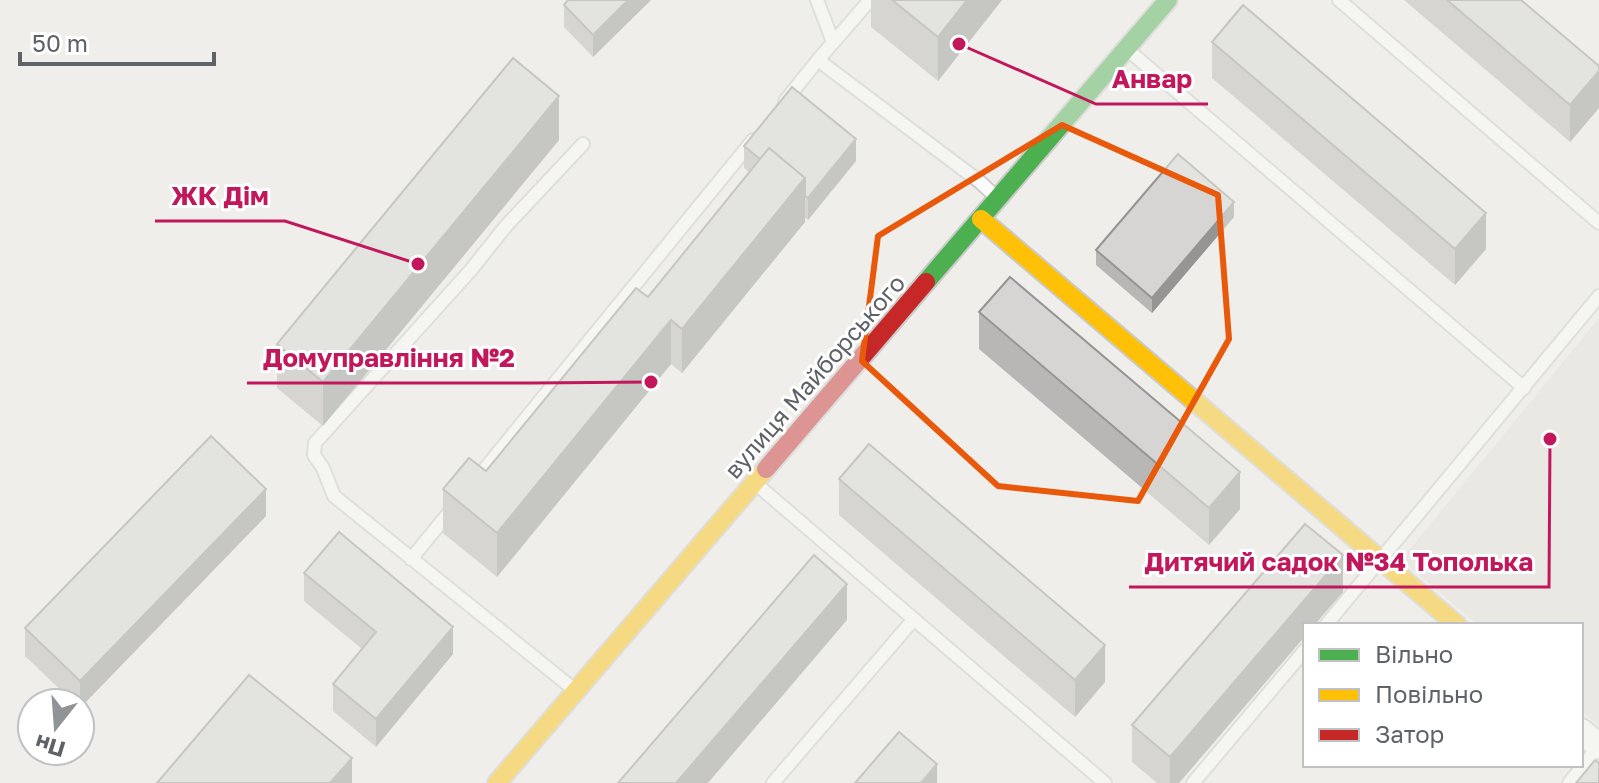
<svg xmlns="http://www.w3.org/2000/svg" width="1599" height="783" viewBox="0 0 1599 783" font-family="'Golos Text',sans-serif">
<style>
.education{fill:#e2e0da}
.lines{fill:none;stroke-linecap:round;stroke-linejoin:round}
.lane-casing{stroke:#cbcccc;stroke-width:16}
.street-casing{stroke:#cbcccc;stroke-width:28}
.fast-casing{stroke:#cacacb;stroke-width:22}
.slow-casing{stroke:#cacacb;stroke-width:22}
.jam-casing{stroke:#cacacb;stroke-width:22}
.lane{stroke:#fdfcfc;stroke-width:12}
.street{stroke:#fdfcfc;stroke-width:24}
.fast{stroke:#4caf50;stroke-width:18}
.slow{stroke:#ffc107;stroke-width:18}
.jam{stroke:#c62828;stroke-width:18}
.wall{fill:#b8b7b5}
.shaded-wall{fill:#969594}
.building{fill:#d6d5d3;stroke:#969594;stroke-width:2}
.marked{fill:none;stroke:#e8590c;stroke-width:6;stroke-linejoin:round}
.labels{text-anchor:middle;dominant-baseline:central;stroke-width:6;stroke-linejoin:round;paint-order:stroke}
.street-label{font-size:24px;fill:#5f6368;stroke:#fff}
.leader{fill:none;stroke:#c2185b;stroke-width:3}
.callout-dot{fill:#c2185b;stroke:#fff;stroke-width:3}
.callout-label{font-size:26px;text-anchor:middle;font-weight:bold;fill:#c2185b;stroke:#fff;stroke-width:6;stroke-linejoin:round;paint-order:stroke}
</style>
<rect width="100%" height="100%" fill="#efeeea"/>
<!-- education -->
<path class="education" d="M1599,318v408l-18,-15v-86h-103l-77,-65z"/>
<g class="lines">
<defs>
<path id="lane" d="M817,0l16,42
M1339,0l260,223
M1128,50l396,338
M818,60l52,-60
M785,101l33,-41 162,122 16,15
M474,482l279,-342
M755,483l350,300
M411,559l41,-50
M1326,625l273,-329
M576,691l-242,-195 -11,-28 -9,-13 1,-12 155,-172 36,-45 77,-82
M773,783l141,-164
M1193,783l112,-133
M1569,783l30,-37"/>
<path id="street" d="M1581,731l18,15"/>
<path id="fast" d="M926,282l242,-282"/>
<path id="slow" d="M981,219l476,406
M497,783l269,-314"/>
<path id="jam" d="M766,469l160,-187"/>
</defs>
<!-- lane casing -->
<use href="#lane" class="lane-casing"/>
<!-- street casing -->
<use href="#street" class="street-casing"/>
<!-- fast casing -->
<use href="#fast" class="fast-casing"/>
<!-- slow casing -->
<use href="#slow" class="slow-casing"/>
<!-- jam casing -->
<use href="#jam" class="jam-casing"/>
<!-- lane -->
<use href="#lane" class="lane"/>
<!-- street -->
<use href="#street" class="street"/>
<!-- fast -->
<use href="#fast" class="fast"/>
<!-- slow -->
<use href="#slow" class="slow"/>
<!-- jam -->
<use href="#jam" class="jam"/>
</g>
<!-- wall -->
<path class="wall" d="M651,0l-58,57 -29,-30v-22z
M871,0h131l-64,81 -67,-54z
M1404,0h117l78,66v42l-29,34z
M1212,42l274,207 -31,36 -243,-207z
M559,140l-236,286 -46,-38v-44z
M744,146l112,15 -48,59 -3,-2v4l-123,151 -11,-9 -174,213 -54,-44v-44l43,-18 162,-174 101,-125 -5,-4z
M1234,217l-82,96 -56,-48v-15z
M979,312l261,197 -31,36 -230,-196z
M839,479l266,203 -30,35 -236,-202z
M266,516l-186,192v-5h-6l-49,-47v-28z
M304,573l149,81 -77,93 -43,-36v-27l29,-35 -58,-48z
M1343,592l-164,191h-22l-25,-21v-37z"/>
<!-- shaded-wall -->
<path class="shaded-wall" d="M628,0h23l-58,57v-22z
M967,0h35l-64,81v-44z
M1599,71v37l-29,34v-37z
M559,96v44l-236,286v-44z
M856,139v22l-48,59v-22z
M805,178v44l-123,151v-44z
M1234,202v15l-82,96v-15z
M1486,213v36l-31,36v-36z
M671,320v44l-174,213v-44z
M1240,472v37l-31,36v-37z
M266,489v27l-186,192v-27z
M1343,555v37l-29,33h-9v11l-126,147h-9v-26z
M847,584v36l-139,163h-32z
M453,627v27l-77,93v-28z
M1105,645v37l-30,35v-37z
M352,758v25h-22z
M937,764v19h-16z"/>
<!-- building -->
<path class="building" d="M568,0h60l-35,35 -29,-30z
M892,0h75l-29,37z
M1447,0h74l78,66v5l-29,34z
M1243,5l243,208 -31,36 -243,-207z
M513,58l46,38 -236,286 -46,-38z
M792,87l64,52 -48,59 -3,-2v-18l-36,-30 -9,11 -16,-13z
M769,148l36,30 -123,151 -11,-9 -174,213 -54,-44 26,-31 17,13 150,-183 12,9z
M1178,154l56,48 -82,96 -56,-48z
M1010,277l230,195 -31,36 -230,-196z
M211,436l55,53 -186,192 -55,-53z
M869,444l236,201 -30,35 -236,-201z
M1305,524l38,31 -173,202 -38,-32z
M339,532l114,95 -77,92 -43,-35 43,-52 -72,-59z
M814,555l33,29 -171,199h-58z
M249,675l103,83 -22,25h-173z
M899,732l38,32 -16,19h-66z
M1595,760l4,3v20h-23z"/>
<!-- marked area -->
<path d="M0 0H1599V783H0ZM1062,125l156,70 11,144 -91,162 -140,-15 -136,-125 16,-125z" fill="#efeeea" fill-opacity=".55" fill-rule="evenodd"/>
<path class="marked" d="M1062,125l156,70 11,144 -91,162 -140,-15 -136,-125 16,-125z"/>
<g class="labels">
<!-- street labels -->
<g class="street-label">
<text transform="translate(814 376) rotate(-49)">вулиця Майборського</text>
</g>
</g>
<!-- callouts -->
<path class="leader" d="M959 44L1096 104H1208M418 264L285 221H155M651 382L531 383H247M1550 439L1549 587H1129"/>
<g class="callout-dot">
<circle cx="959" cy="44" r="8"/>
<circle cx="418" cy="264" r="8"/>
<circle cx="651" cy="382" r="8"/>
<circle cx="1550" cy="439" r="8"/>
</g>
<g class="callout-label">
<text x="1152" y="88">Анвар</text>
<text x="220" y="205">ЖК Дім</text>
<text x="389" y="367">Домуправління №2</text>
<text x="1339" y="571">Дитячий садок №34 Тополька</text>
</g>
<!-- legend -->
<rect x="1303" y="623" width="280" height="144" fill="#ffffff" stroke="#bfc1c3" stroke-width="2"/>
<rect x="1319" y="649" width="40" height="12" fill="#4caf50" stroke="#bfc1c3" stroke-width="2"/>
<text x="1375" y="663" font-size="24" fill="#5f6368">Вільно</text>
<rect x="1319" y="689" width="40" height="12" fill="#ffc107" stroke="#bfc1c3" stroke-width="2"/>
<text x="1375" y="703" font-size="24" fill="#5f6368">Повільно</text>
<rect x="1319" y="729" width="40" height="12" fill="#c62828" stroke="#bfc1c3" stroke-width="2"/>
<text x="1375" y="743" font-size="24" fill="#5f6368">Затор</text>
<!-- north arrow -->
<g transform="translate(56 727) rotate(197)"><circle r="38" fill="#ffffff" stroke="#bfc1c3" stroke-width="2"/>
<path d="M0-6L14 30L0 20L-14 30Z" fill="#919496"/>
<text y="-12" font-size="22" font-weight="bold" text-anchor="middle" fill="#5f6368">Пн</text>
</g>
<!-- scale -->
<path d="M20 52v12h194v-12" fill="none" stroke="#5f6368" stroke-width="4"/>
<text x="32" y="52" font-size="24" fill="#5f6368" stroke="#ffffff" stroke-width="6" paint-order="stroke">50 m</text>
</svg>
